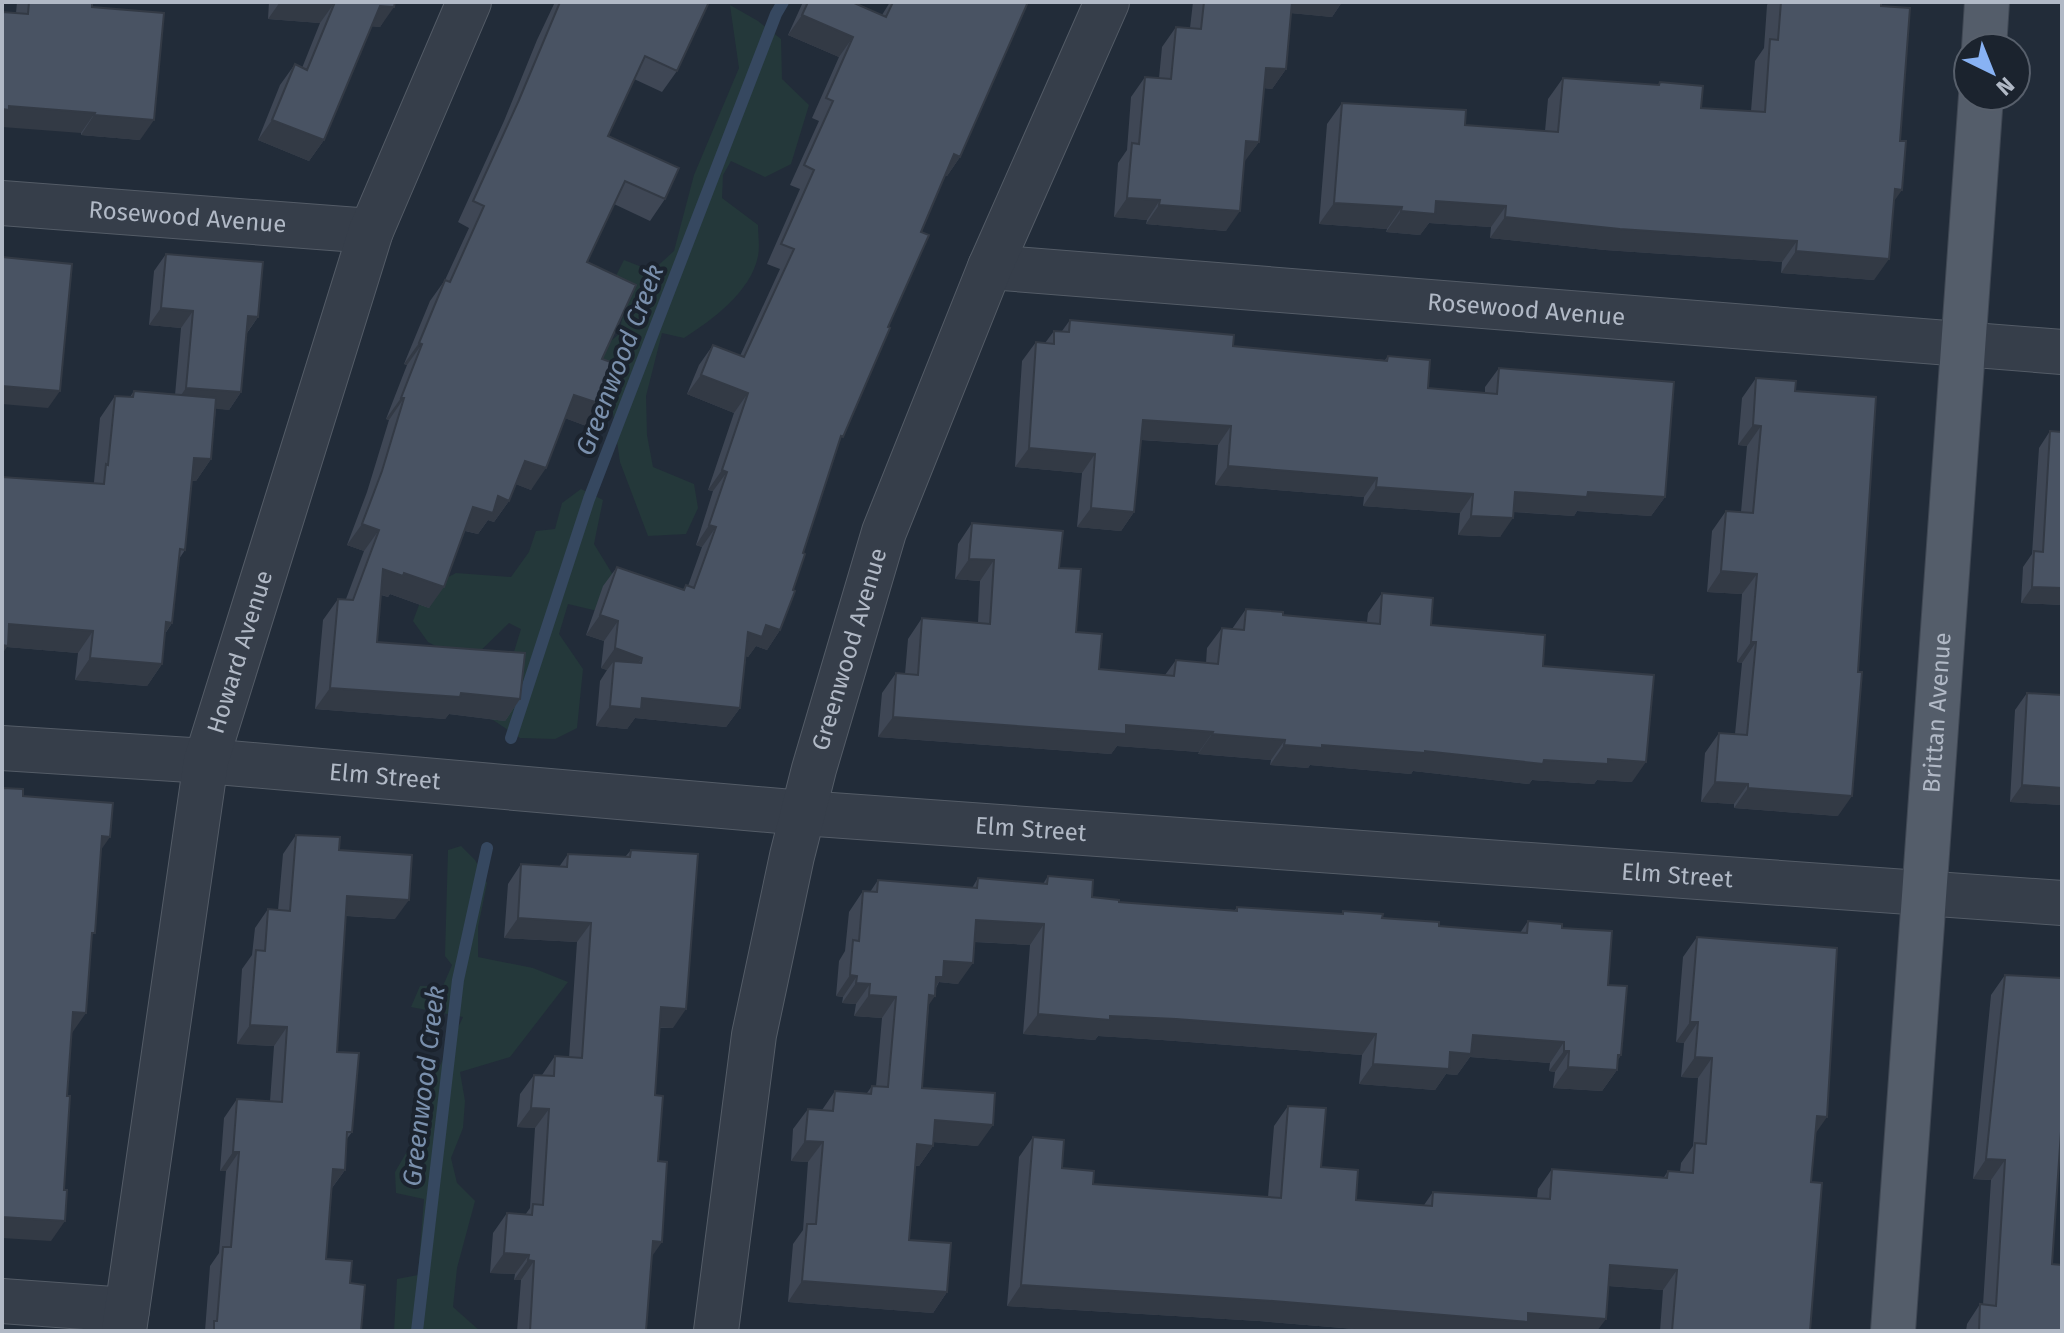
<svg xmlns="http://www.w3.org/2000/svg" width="2064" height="1333" viewBox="0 0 2064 1333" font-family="'Fira Sans',sans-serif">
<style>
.green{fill:#24383a}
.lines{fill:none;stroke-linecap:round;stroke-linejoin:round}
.stream{stroke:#364860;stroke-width:12}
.minor-casing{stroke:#545c67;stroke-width:46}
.major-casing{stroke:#3f4753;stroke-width:46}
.minor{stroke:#363e4a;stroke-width:44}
.major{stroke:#545d6a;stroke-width:44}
.wall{fill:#3f4755}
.shaded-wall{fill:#333a45}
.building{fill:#495363;stroke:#333a45;stroke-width:2}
.labels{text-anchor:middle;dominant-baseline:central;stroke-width:8;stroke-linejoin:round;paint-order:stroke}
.street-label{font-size:24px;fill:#b1b9c6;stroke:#1b232e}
.water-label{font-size:26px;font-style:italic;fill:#7a90ad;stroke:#1b232e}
</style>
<rect width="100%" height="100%" fill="#222c39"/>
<!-- green -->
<path class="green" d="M730,5l28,16 23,18 1,40 27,26 -18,59 -26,13 -34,-16 -8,14 -1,23 36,27c0,10 2,21 0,31 -7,36 -46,64 -74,82l-22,-5 -16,63 1,39 6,32 41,17 4,24 -12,26 -38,2 -28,-74 -9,-63 -25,-37 32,-27 10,-38 -14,-17 10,-20 28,11 22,-20 20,-76 45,-107z
M581,489l22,11 -9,44 19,31 -7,38 -38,-9 -9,30 24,35 -6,59 -22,11 -35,-1 -33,-22 26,-61 8,-26 -12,-6 -41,40 -40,-21 -15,-21 12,-32 31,-16 55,4 18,-25 7,-21 19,-2 7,-26z
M461,846l14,14 12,23 -9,44v30l55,11 35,14 -58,75 -50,15 5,29 -2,27 -12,30 6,25 18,18 -18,67 -4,39 27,24h-86l3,-52 21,-4 6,-76 -28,-6 -1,-21 14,-24 2,-33 10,-27 17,-18 25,-53 -52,-10 9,-21h23l9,-21 -7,-9 3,-106z"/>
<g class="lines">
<!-- stream -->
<path class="stream" d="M511,738l78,-239 187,-485 7,-12
M417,1331l41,-351 29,-132"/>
<defs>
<g id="minor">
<path id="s1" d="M2,203l369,28"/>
<path id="s2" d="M990,267l1072,85"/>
<path id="s3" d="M2,748l204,13 597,52 1259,90"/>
<path d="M2,1301l125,9"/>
<path id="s4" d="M124,1331l82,-570 165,-530 98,-229"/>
<path id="s5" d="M716,1331l38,-296 38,-179 22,-87 70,-237 106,-265 117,-265"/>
</g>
<g id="major">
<path d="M1984,48l3,-46"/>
<path id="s6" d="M1893,1331l88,-1235"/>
</g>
</defs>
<!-- minor casing -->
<use href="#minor" class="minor-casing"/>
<!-- major casing -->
<use href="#major" class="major-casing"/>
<!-- minor -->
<use href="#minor" class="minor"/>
<!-- major -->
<use href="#major" class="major"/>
</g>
<!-- wall -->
<path class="wall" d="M17,2h75v5l48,133 -59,-5v-2l-65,-120z
M267,2h128l-15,25 -9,-1 -47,114 -15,21 -51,-21 22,-55 15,-21 7,4 18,-45 -52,-4 1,-17z
M555,2h154l-32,69 -15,21 -28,-13 -26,57 57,63 -15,22 -36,-17 -27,58 15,97 -13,68 -24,-9 -34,72 -15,-6 -7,17 -15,21 -6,-2 -10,14 -13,-3 -36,77 -39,-14 -2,3 -7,-2 -4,47 143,57 -15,22 -56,-7 -4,5 -130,-10 8,-89 15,-21h8l18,-48 -17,-6 20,-53 22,-72 -3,-1 21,-54 -3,-1 26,-63 15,-21 24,-52 -11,-6 46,-101 33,-81z
M803,2h49l30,13 8,-13h138l-68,155 -13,19h-2l-24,56 -33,95 -50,117 -35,109 -23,77 -13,20 -11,-4 -8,11 -2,-1 -6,52 -14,19 -91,-9 -8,11 -31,-3 4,-45 7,-11 -6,-2 3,-27 -18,-6 17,-49 14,-19 66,23 3,-5 2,1 14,-39 -6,-2 17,-54 -5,-1 26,-77 -47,-19 12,-29 14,-20 27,11 40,-87 -13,-5 33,-75 -10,-4 29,-64 -7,-3 27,-61 -51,-22z
M1193,2h149l-10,15 -41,-4 -5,56 -14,20 -8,-1 -5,54 -15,19 -18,70 -80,-7 1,-4 -33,-3 4,-54 9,-13 4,-53 14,-20 14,1 3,-31 14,-20 14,1z
M1769,2h112l12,200 -19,78 -93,-7 1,-11 -177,-12 -115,-12 1,-11 -62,-4 -9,12 -34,-3 1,-3 -68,-5 8,-100 15,-21 123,22 80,6 3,-32 15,-21 95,7 2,-3 41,26 50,3 4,-50 9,-13 3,-43z
M166,254l92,63 -11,16 -6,59 -12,18 -13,-2 -5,51 -15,22h-4l-7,69 -6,9 -7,64 -7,11 -3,30 -15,22 -72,-6 3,-27 -71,-6 87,-165 6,-64 15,-22 15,1 4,-6 41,4 6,-67 -32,-3 5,-54z
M1070,320l163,26 152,14 3,-4 40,32 57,5v-6l14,-19 166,129 -14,19 -74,-5 -3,5 -61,-4 -13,25 -42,-2 2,-22 -97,-7 1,-9 -149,-12 3,-40 -77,-5 -7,72 -13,19 -44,-4 5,-54 -67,-6 7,-106 14,-19 9,1 9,-12h8z
M1756,378l39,13 43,425 -104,-8v-4l-33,-2 4,-49 14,-20 16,1 7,-71 -5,-1 5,-68 -35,-2 5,-61 14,-20 15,1 6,-66 -9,-1 4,-47z
M2050,431l12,1v173l-41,-2 2,-36 9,-13 7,-106z
M972,523l87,45 17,64 23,37 66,6 11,-15 30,3 1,-15 15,-20 10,1 14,-20 37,6 84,7 1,-9 14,-20 49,32 112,41 89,116 -35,-2 -3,4 -62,-4 -3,4 -116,-13 -2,3 -101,-9 -2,3 -38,-3 1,-5 -73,-6 1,-2 -82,-6 -6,8 -233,-17 4,-44 14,-20 9,1 3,-35 14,-21 56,5 2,-42 -25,-2 3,-35z
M2027,693l35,112 -52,-3 5,-92z
M296,835l43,15 56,69 -49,-3 -9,136 15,80 -6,8 -1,30 -13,18 -6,71 24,24 11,48h-156l5,-65 9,-13 7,-82h-6l4,-53 13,-19 33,2 4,-55 -37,-2 5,-75 10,-14 3,-27 13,-19 10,1 5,-56z
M631,850l42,178h-13l-5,67 -3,162 -6,74h-129l4,-51h-7l1,-6 -25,-1 3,-40 14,-20 18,2 5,-7 5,-80 -18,-1 3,-33 14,-19h8l13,-19 14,2 8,-116 -73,-4 4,-54 13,-20 38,3 9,-13 57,3z
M1048,876l44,21 27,5 116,8 2,-3 104,7 2,-3 96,15 81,7 8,-12 34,7 46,57 13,70 -4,6v9l-15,21 -49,-3 2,-16 -6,-1 1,-8 -80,-6 -13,18 -11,-1 -11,16 -76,-6 3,-29 -200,-15 -64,-4 -3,4 -72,-6 7,-89 -56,-3 -16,42 -19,-2 -3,6 -7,16 -7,84 56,58 -45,-4v4l-14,20h-4l-6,74 38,52 -14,21 -145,-11 5,-58 10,-14 5,-68 -17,-1 2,-32 15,-20 14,1 13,-19 32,2 5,-7h4l6,-68 -28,-2 2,-12 -14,-1 1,-6 -7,-1 3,-35 6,-10 4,-39 14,-21 7,1 8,-12 94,8 6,-10 65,6z
M1697,937l119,195 -5,50 -1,149h-150l3,-41 -55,-4 -11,45h-218l-120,-10 -252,-15 12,-149 14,-20 29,31 31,16 175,13 6,-71 14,-20 33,61 35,33 68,5 9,-13 104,6 1,-9 14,-20 112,8 4,-6 12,1 1,-9 12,-17 5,-68 -17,-1 3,-34 -8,-1 7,-85z
M2005,975l47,289 10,67h-96l1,-7 13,-20 3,1 8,-125 -18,-1 18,-184z"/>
<!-- shaded-wall -->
<path class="shaded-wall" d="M280,2h55l-15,21 -52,-4z
M1286,2h56l-10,15 -53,-5z
M380,6l14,1 -14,20 -15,-1z
M802,15l51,22 -14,20 -51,-22z
M1266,68l20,1 -14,20 -20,-2z
M9,106l86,7 -14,20 -79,-6v-18z
M94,115l60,5 -14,20 -59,-5z
M272,120l52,20 -15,21 -51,-21z
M1246,141l13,1 -14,19 -13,-1z
M954,154l6,3 -13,19 -6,-2z
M1895,189l7,1 -15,21z
M1127,198l33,2 -13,20 -33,-3z
M1436,201l70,5 -15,21 -62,-4 -9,12 -34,-3 15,-21z
M1334,203l68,4 -15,22 -68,-5z
M1159,205l81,6 -14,20 -80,-7z
M1505,217l292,24 -15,21 -177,-12 -115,-12z
M1796,251l93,8 -15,21 -93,-7z
M161,308l32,3 -12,17 -32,-3z
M248,316l10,1 -12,17z
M419,343l3,1 -15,21 -3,-1z
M701,375l47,18 -14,20 -47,-19z
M2,386l58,5 -12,17 -46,-4z
M186,388l55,4 -12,18 -55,-5z
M574,395l30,10 -15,22 -30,-11z
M401,398h3l-15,22 -3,-1z
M1143,420l88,6 -13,19 -89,-6z
M1753,425l8,1 -14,20 -9,-1z
M1029,448l66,6 -13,19 -67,-6z
M194,458l17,1 -15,22 -17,-1z
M525,461l21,7 -15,22 -21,-8z
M1228,466l149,12 -13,19 -149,-12z
M722,470l5,2 -14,19 -5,-1z
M1376,487l97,7 -13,19 -97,-7z
M1515,492h73l77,5 -14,19 -74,-5 -3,5 -72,-5z
M498,496l11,5 -15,21 -6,-2 -10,14 -20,-5 15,-22z
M1091,508l43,4 -13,19 -44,-4z
M1471,516l42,2 -13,19 -42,-2z
M362,524l17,6 -15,21 -17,-6z
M709,525l7,2 -14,20 -6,-2z
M969,559l25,1 -14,21 -25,-2z
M383,569l21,4 40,14 -15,21 -39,-14 -2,3 -20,-7z
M1721,571l36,3 -15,20 -35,-2z
M2032,587l30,1v17l-41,-2z
M600,615l18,6 -14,20 -18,-6z
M166,622l6,1 -15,22z
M9,624l84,7 -15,22 -71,-6 -5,7v-20z
M766,625l14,5 -13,20 -11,-4 -8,11 -14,-5 14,-20z
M1751,642h5l-14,21 -5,-1z
M615,648l27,10 -14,20 -14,-17 -7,9 -6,-2z
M90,658l72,6 -15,22 -72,-6z
M330,688l131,5 59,6 -15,22 -56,-7 -4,5 -130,-10z
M642,698l98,10 -14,19 -91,-9 -8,11 -31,-3 14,-20z
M893,717l233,8 87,7 -14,20 -82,-6 -6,8 -233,-17z
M1212,734l73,6 -14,20 -73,-6z
M1284,745h38l103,6 119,9 64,-1 38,3 -14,20 -35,-2 -3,4 -62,-4 -3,4 -116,-13 -2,3 -101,-9 -2,3 -38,-3z
M1715,782l33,2 -14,20 -33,-2z
M2022,785l40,3v17l-52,-3z
M1748,788l104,8 -14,20 -104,-8z
M102,836l8,1 -14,20z
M347,896l62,4 -14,19 -61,-4z
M518,918l73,5 -14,19 -73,-4z
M976,920l68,4 -14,21 -69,-4z
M944,961l29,2 -15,21 -19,-2 -9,13 5,1 -14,20 1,-19z
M850,975l7,1 -14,21 -7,-1z
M856,983l14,1 -14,20 -14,-1z
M869,995l27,2 -14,21 -28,-2z
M661,1007l25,2 -13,19 -25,-1z
M73,1012l13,1 -14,20z
M1038,1014l138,5 200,15 -14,21 -200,-15 -64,-4 -3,4 -72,-6z
M1690,1022h8l-14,21 -8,-1z
M250,1025l37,2 -13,19 -37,-2z
M1473,1035l91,7 -14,21 -80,-6 -13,18 -11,-1 -11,16 -76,-6 14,-20 77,-12z
M1564,1051h5l-14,21 -6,-1z
M1618,1055h3l-10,15h6l-15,21 -49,-3 15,-21z
M1695,1057l17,1 -14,20 -17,-1z
M531,1108l18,1 -14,19 -18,-1z
M1817,1116l10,1 -14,20z
M935,1120l58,5 -15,21 -57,-5z
M805,1141l18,1 -15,20 -17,-1z
M917,1144l16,2 -14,20 -17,-1z
M233,1152h6l-13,19h-6z
M1986,1159l19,1 -14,20 -18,-1z
M333,1169l12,1 -14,19z
M2,1217l63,4 -14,20 -49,-3z
M653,1241l9,1 -14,20z
M504,1253l25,2 -14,19 -25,-1z
M528,1260l6,1 -13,19h-7z
M1610,1265l67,5 -14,20 -67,-5z
M802,1281l145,11 -14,21 -145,-11z
M1021,1285l507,28 78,6 -9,12h-218l-120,-10 -252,-15z"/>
<!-- building -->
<path class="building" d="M29,2h63v5l72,6 -10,107 -60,-5 1,-2 -86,-7v4l-7,-1v-97l26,2z
M334,2h61l-1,5 -14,-1 -56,134 -52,-20 23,-56 12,6 28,-68z
M560,2h149l-32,69 -32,-15 -37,80 71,32 -14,31 -40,-18 -38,81 49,23 -34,74 17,6 -15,40 -30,-10 -28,73 -21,-7 -16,40 -11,-5 -5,17 -20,-6 -29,80 -40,-14 -1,3 -20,-7 -6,73 148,11 -5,46 -59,-6 -1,4 -130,-9 8,-89 15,1 26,-70 -17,-6 20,-53 22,-73h-3l21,-54 -3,-1 26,-63 5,2 34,-76 -11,-5 46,-101z
M808,2h44l34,15 7,-15h135l-68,155 -6,-3 -33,78 8,3 -41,92 2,1 -47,109 -2,-1 -38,117 2,1 -12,36 2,1 -15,39 -14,-5 -4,12 -14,-5 -8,76 -98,-10 -1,11 -31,-3 4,-45 27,2 1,-5 -27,-10 3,-27 -18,-6 17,-48 67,23 2,-5 8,3 22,-61 -7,-2 18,-53 -5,-2 26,-77 -47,-18 12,-30 31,12 50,-108 -13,-5 33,-74 -10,-5 29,-64 -7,-3 27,-61 -51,-22z
M1204,2h88l-6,67 -20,-1 -7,74 -13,-1 -6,70 -81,-6 1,-5 -33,-2 5,-55 7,1 6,-67 26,2 5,-52 25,2z
M1781,2h100v4l29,2 -10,133h6l-4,49 -7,-1 -6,70 -93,-8 1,-10 -177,-12 -115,-12 1,-11 -70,-5 -1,13 -34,-3 1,-4 -68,-4 8,-100 124,7 -1,15 93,7 5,-54 96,7 1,-3 43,4 -2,22 64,4 5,-73 8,1z
M166,254l97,8 -5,55 -10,-1 -7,76 -55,-4 7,-77 -32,-3z
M2,257l70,7 -12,127 -58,-5z
M1070,320l164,15 -1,11 154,15 1,-5 42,4 -2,28 69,6 2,-26 175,14 -9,115 -77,-5 -1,5 -72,-5 -2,26 -42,-2 2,-22 -97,-7 1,-9 -149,-12 3,-40 -88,-6 -9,92 -43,-4 4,-54 -66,-6 7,-106 18,2v-13l15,1z
M1756,378l40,3 -1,10 81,6 -18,275h4l-10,124 -104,-8v-4l-33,-2 4,-49 28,2 9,-93h-5l6,-68 -36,-3 5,-60 27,2 8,-87 -8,-1z
M134,391l82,7 -5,61 -17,-1 -9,92 -5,-1 -8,74 -6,-1 -4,42 -72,-6 3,-27 -84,-7 -1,22 -6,-1v-168l102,7 2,-20 2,1 7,-69 18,1z
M2050,431l12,1v156l-30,-1 2,-36 9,1z
M972,523l91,8 -4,37 22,1 -5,63 26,2 -3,35 75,7 2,-16 42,4 4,-36 22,2 2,-21 37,3v3l97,9 2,-31 51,5 -2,27 114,10 -2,31 111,9 -8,87 -38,-3v5l-64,-4 -1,4 -118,-13v2l-103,-8v3l-38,-3 1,-5 -73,-6 1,-2 -87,-7v9l-233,-17 3,-44 22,2 4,-57 68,6 4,-64 -25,-1z
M2027,693l35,2v93l-40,-3z
M2,788l21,1v7l90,7 -3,34 -8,-1 -7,97h-3l-6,80 -13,-1 -6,84h3l-6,94h3l-2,31 -63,-4z
M296,835l44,2 -1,13 73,5 -3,45 -62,-4 -10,156 22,1 -7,79h-5l-2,38 -12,-1 -7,90 26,2 -2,22 15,2 -4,46h-147v-10h3l6,-74h8l8,-95h-6l4,-53 45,3 5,-75 -37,-2 6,-75 9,1 3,-42 22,2z
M631,850l67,4 -12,155 -25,-2 -6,88 8,1 -5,65 9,1 -5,80 -9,-1 -7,90h-116l4,-70 -6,-1 1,-5 -25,-2 3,-40 25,2 1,-11 10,1 6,-96 -18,-1 3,-33 20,1 1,-20 27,2 9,-135 -73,-5 3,-54 46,3 1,-13 62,3z
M1048,876l45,4 -1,17 27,3v2l118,9v-4l106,7v-3l40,3 -1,4 57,4v4l88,7 1,-12 34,3v4l50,3 -4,54 19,1 -6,69h-3l-1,15 -49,-3 1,-16h-5v-9l-91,-7 -2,19 -21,-2 -1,17 -76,-5 3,-30 -200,-15 -66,-3v4l-72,-6 6,-90 -68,-4 -3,43 -29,-2 -1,16h-7l-1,19 -6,-1 -7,93 73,5 -2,32 -58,-5 -2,26 -16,-2 -8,96 42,3 -4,49 -145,-11 5,-57h9l7,-82 -18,-1 3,-32 25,2 2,-20 36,3 1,-8 16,1 8,-90 -27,-2 1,-11 -14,-1 1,-7 -7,-1 3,-35 6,1 4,-50 14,1 1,-12 99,8 1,-10 69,6z
M1697,937l140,11 -10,169 -10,-1 -6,66 11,1 -12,148h-138l5,-61 -67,-5 -4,54 -78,-6v9l-255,-21 -252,-16 12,-148 31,3 -2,28 32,3 -1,13 188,14 7,-92 38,2 -5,59 37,3 -2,30 76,6 1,-14 117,7 2,-30 115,9 1,-7 25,2 2,-30 11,1 6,-86 -17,-1 3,-35h-8z
M2005,975l57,3v139l-10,147 10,1v66h-83l1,-27 16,2 9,-146 -19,-1z"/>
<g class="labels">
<!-- street labels -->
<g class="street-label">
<text stroke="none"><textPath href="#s1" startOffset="186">Rosewood Avenue</textPath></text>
<text stroke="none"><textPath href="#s2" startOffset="538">Rosewood Avenue</textPath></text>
<text stroke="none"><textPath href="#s5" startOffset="696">Greenwood Avenue</textPath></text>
<text stroke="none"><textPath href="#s4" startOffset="690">Howard Avenue</textPath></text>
<text stroke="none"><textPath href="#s6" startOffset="620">Brittan Avenue</textPath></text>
<text stroke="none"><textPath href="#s3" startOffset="384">Elm Street</textPath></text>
<text stroke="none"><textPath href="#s3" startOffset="1032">Elm Street</textPath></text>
<text stroke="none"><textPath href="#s3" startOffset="1680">Elm Street</textPath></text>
</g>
<!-- water labels -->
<g class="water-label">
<text transform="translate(620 360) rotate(-69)">Greenwood Creek</text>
<text transform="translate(424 1086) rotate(-83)">Greenwood Creek</text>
</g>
</g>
<!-- border -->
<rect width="2064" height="1333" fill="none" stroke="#b1b9c6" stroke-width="8"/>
<!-- north arrow -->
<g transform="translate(1992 72) rotate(137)"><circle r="38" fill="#1b232e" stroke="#575f6b" stroke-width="2"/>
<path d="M0-6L14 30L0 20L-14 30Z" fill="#88b2f4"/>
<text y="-12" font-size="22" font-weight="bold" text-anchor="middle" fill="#b1b9c6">N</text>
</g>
</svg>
